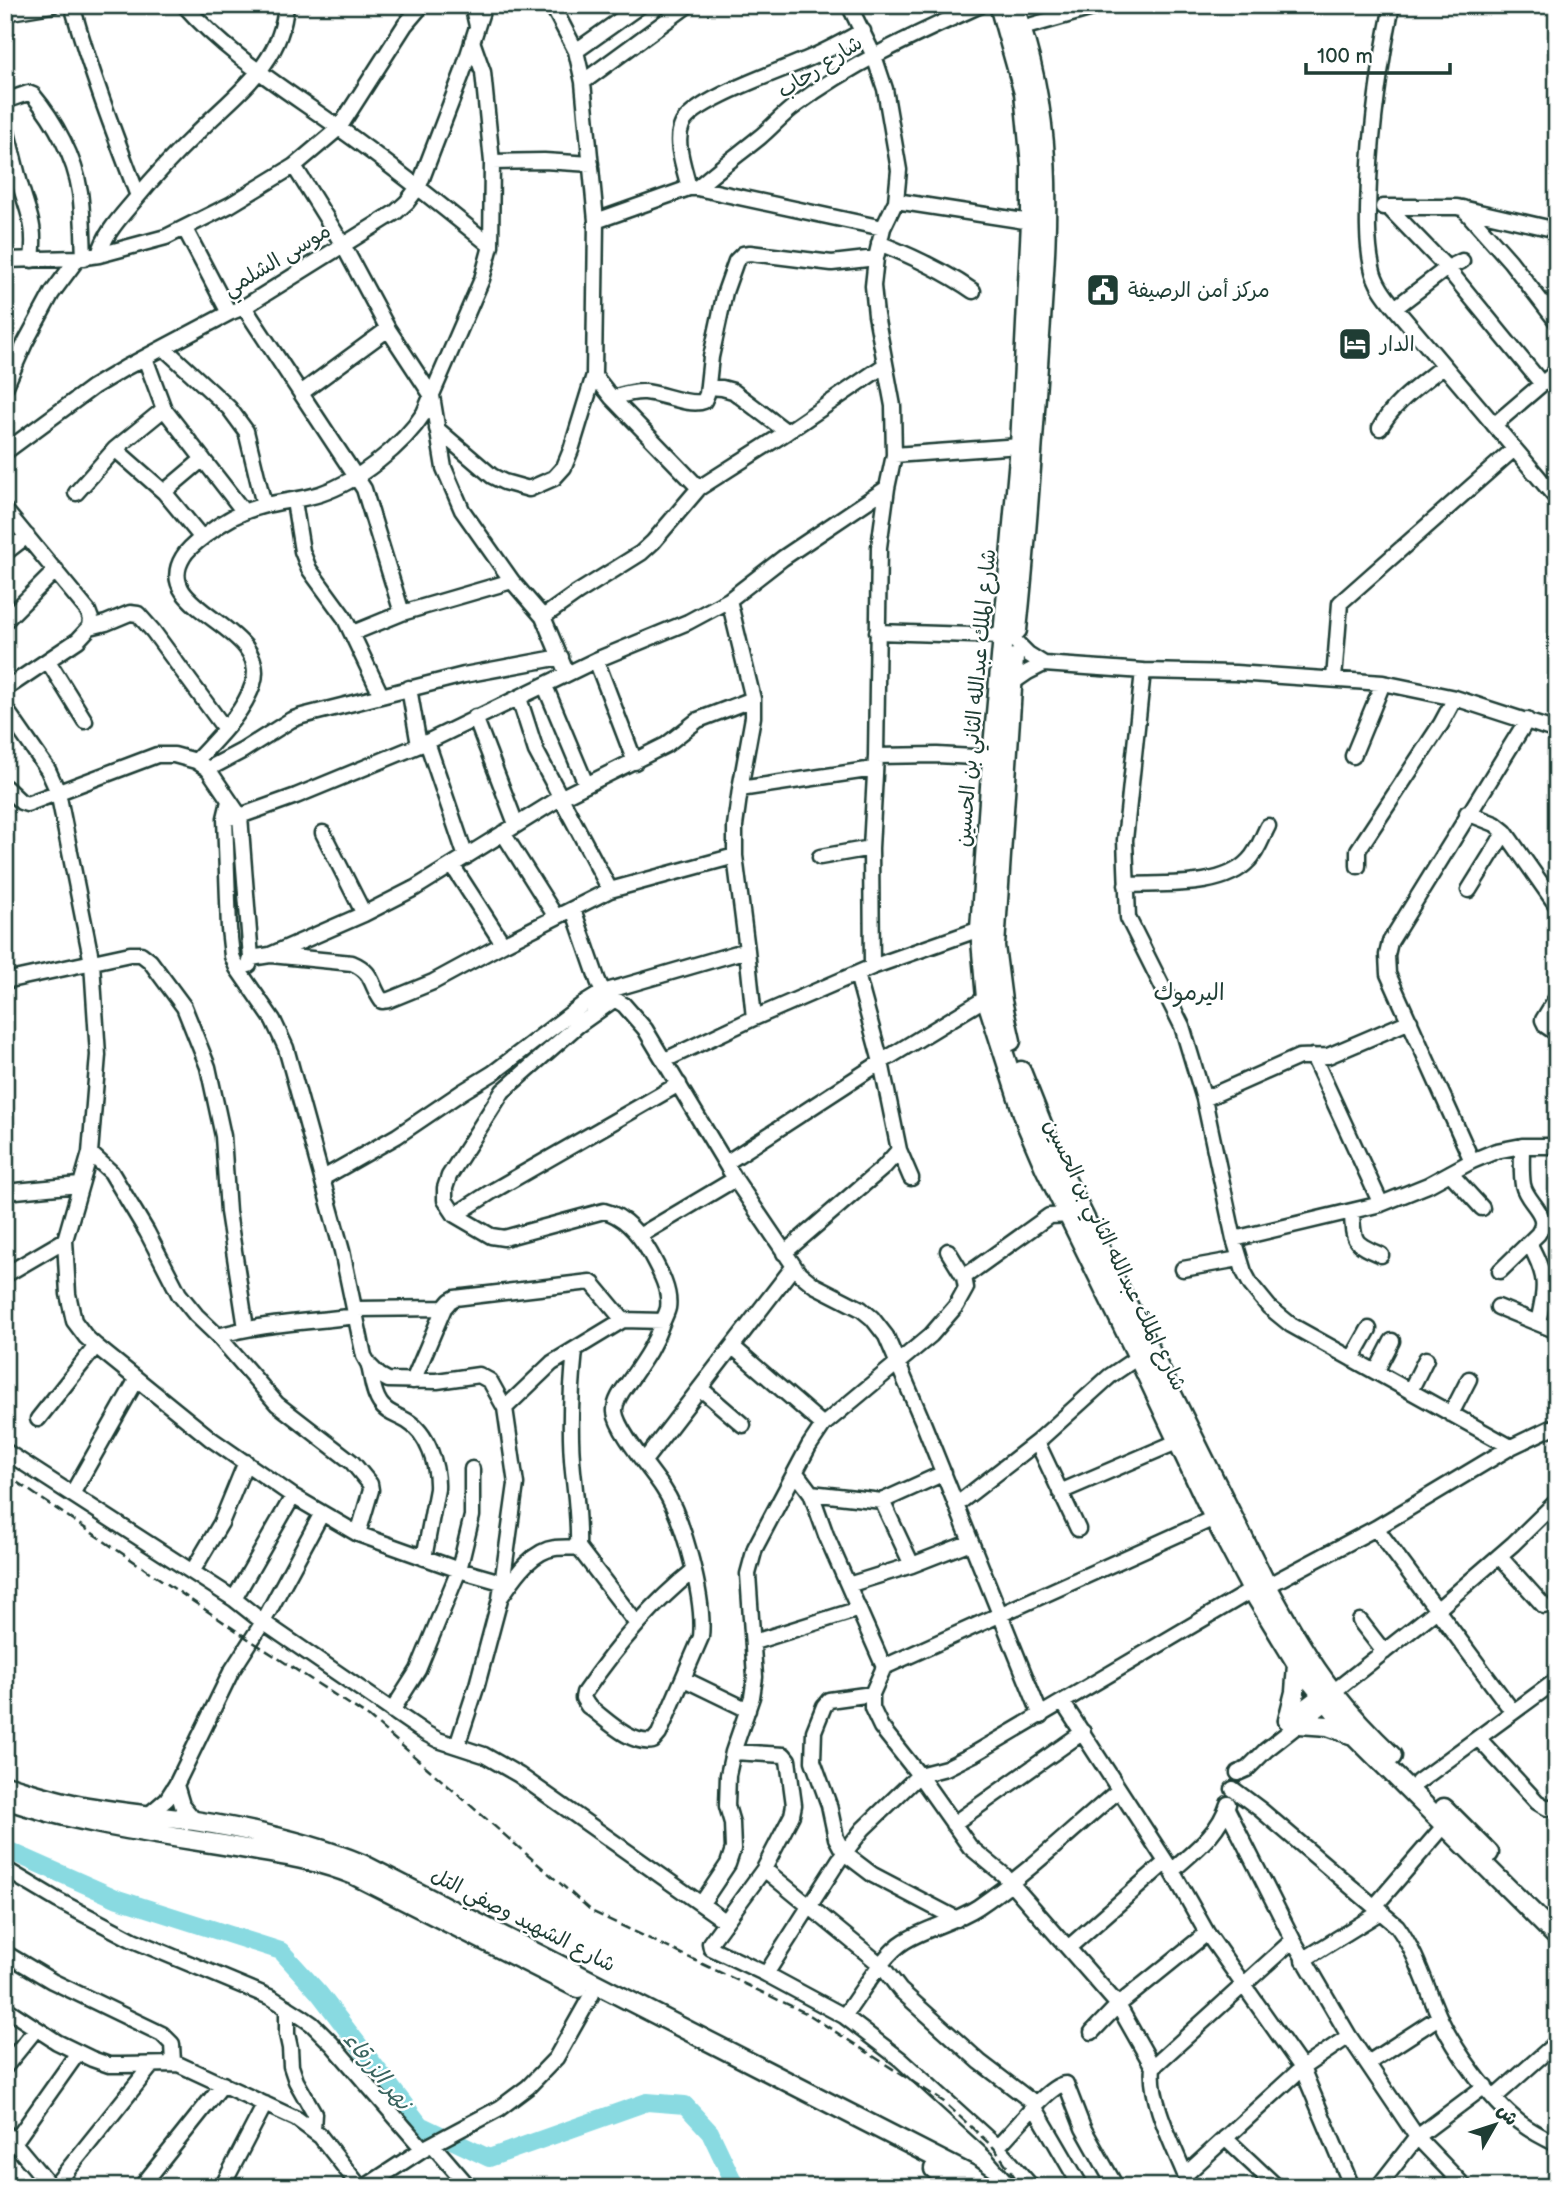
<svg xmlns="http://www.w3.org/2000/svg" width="1562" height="2192" viewBox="0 0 1562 2192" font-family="'Balsamiq Sans','Playpen Sans Arabic',sans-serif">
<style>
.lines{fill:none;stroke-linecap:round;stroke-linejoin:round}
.river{stroke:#89dae1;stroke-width:18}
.minor-casing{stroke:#1f3d34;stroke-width:19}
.major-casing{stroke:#1f3d34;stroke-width:23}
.minor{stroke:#fff;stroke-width:14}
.major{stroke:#fff;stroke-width:18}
.rail{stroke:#1f3d34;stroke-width:2.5;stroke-dasharray:10 5;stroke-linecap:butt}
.labels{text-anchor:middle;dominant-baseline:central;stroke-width:5;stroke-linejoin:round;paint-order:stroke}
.street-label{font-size:21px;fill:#1f3d34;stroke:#fff}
.poi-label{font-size:21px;fill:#1f3d34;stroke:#fff;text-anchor:start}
.neighbourhood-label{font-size:23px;fill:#1f3d34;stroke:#fff}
.water-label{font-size:23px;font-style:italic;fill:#3a645f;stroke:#fff}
</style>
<rect width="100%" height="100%" fill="#fff"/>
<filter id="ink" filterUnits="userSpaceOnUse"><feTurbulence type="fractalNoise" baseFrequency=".0143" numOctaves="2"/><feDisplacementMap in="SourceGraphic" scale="14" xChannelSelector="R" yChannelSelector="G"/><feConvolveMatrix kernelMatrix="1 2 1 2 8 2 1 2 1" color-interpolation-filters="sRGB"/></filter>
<g filter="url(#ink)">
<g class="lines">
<!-- river -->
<path class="river" d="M5,1849l113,50 163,52 38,42 101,132 69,33 158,-56 38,3 25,27 26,55"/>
<defs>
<path id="minor" d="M72,5c18,65 42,128 66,191
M184,5c44,50 101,84 155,123 52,37 102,77 152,118
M472,5l5,21
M849,5l25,51 11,33 14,81 -3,31 -13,27 -7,30 -3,28 3,29 17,91 1,49 -7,33 -8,59 -3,209 -5,92 1,119
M1392,5c-12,59 -20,116 -23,176 -1,27 -3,58 3,86 3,16 13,29 23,41l162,191
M5,13l47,-8
M1022,28l81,-23
M576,51l65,-46
M583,82l105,-77
M5,101l23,-8 5,2c22,26 42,63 47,97 3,22 3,44 4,66
M5,124c5,20 10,40 15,60 9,32 16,40 12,76
M492,162l52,-1 47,3
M294,166l49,79 45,84 44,67 12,72 18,42 50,71 31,36 24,57
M689,188c-4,-18 -15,-45 -7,-63 9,-24 98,-54 123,-65 20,-8 39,-19 58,-29
M697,188c20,-18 42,-34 63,-51 12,-10 23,-23 36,-32 56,-42 121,-71 185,-100
M896,201l135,21
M1383,207h74l100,23
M1388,207l59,61 95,116
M1463,208l47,53 47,61
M596,221l93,-33h8l186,40
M185,229l44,84
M879,243c33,13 65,28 94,48
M99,255c6,-22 20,-36 35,-54 19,-23 40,-46 62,-67 38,-39 86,-69 90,-129
M5,260l73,-2 21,-3 67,-18 64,-32 64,-39 45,-38 66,-103 17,-20
M244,307l120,182 38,124
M1395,308l52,-40 15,-7
M164,348l65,60 17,23 18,74
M145,358l19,51 80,103
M594,375l18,23 87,90
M708,387l14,1 11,3 54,41
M5,388l20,-45 27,-50 26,-35
M301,393l87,-64
M612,398c11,-3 21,-7 33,-6 16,1 45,15 59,9l3,-7 4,-37 14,-65 11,-31 7,-7 7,-1 82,10 44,-5
M1494,425l63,-54
M1380,428c14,-26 40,-43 63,-62
M437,429l55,47 12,6 25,7 25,-11 10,-11 7,-17 23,-75 2,-154 -13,-139 -7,-31 -24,-46
M115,449l49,43 38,46
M5,452l88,-65 32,-19 104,-55 15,-6 152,-95 11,-10 12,-16 43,-112 22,-69
M894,455l126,-9
M164,492l39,-33
M76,493l39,-44 49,-40
M294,501l8,50 7,18 35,48 37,78
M5,510l83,101 3,8 -1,8 -12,13 -73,49
M5,553l22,-17
M729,600l24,99v18l-13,72 -5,37v30l12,94 7,68
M543,617l34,-24 64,-40 12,-11 46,-54 88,-56 98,-67
M5,621l51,-51
M90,627l16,-4 24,-10 8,1 15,17 72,98
M877,632l127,4
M353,633l49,-20 110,-32
M1015,641l13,13 16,10
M596,660l39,102
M48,661l37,60
M1143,671l-18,169 3,78 54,108 22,73 30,140 10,33 7,13 18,22 22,18 220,122
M1334,679l6,-76 174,-154
M1012,683l16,-11 16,-8 99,7 92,2 148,10 72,15 102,33
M545,686l41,98
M409,688l10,57
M519,698l17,53 74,139
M5,708l43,62 10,22 34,171 6,92 -8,98 -25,87 3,54 6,27 12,16 10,9 115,93 82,57 29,17 36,21 101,36 42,12
M475,717l41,107
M427,742l39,115
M876,756l61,-1 55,3
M1353,756l30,-73
M196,761c21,-23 47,-47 57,-77 19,-59 -103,-73 -70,-127 5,-9 15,-16 23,-22 16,-13 36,-24 56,-29 19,-5 39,-6 58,-12 37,-12 83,-48 104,-81l58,-134 9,-33 1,-84 -9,-90 -11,-31
M208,769l34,-18 49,-31 11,-4 162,-41 97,-18
M5,787l16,15 6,2 130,-49h17l22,6 12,8 32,47 11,142 -2,7
M740,789l134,-20
M229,801l-4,17 4,111 3,27 5,12 36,52 13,28 56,203 22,105 5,9 10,10 9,5 49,1 42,-6 11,6 15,27 11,76 -16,115 -23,86 -20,61
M1467,813l28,11 10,8 52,74
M225,818l15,-2 56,-20 131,-54 169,-82 92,-38 41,-22 54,-42 104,-70
M323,833l41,81
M503,833l53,84
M820,857l51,-9
M452,865l51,79
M1358,866v-16l83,-126 14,-26
M1126,885c36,-2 97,4 123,-25 9,-9 13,-23 19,-34
M1469,890l36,-58
M573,909l25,72 5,11 144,-42
M271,955l81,8c22,9 18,22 30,38l7,-1 44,-18 70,-38 107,-54 125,-34
M251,958l19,-3 94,-41 51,-26 145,-90 106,-53 32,-25 55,-21
M5,981l125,-27h11l9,7 34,46 24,60 15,69 5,76 18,116
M615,999l-38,27 -74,65 -54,85 -4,12v12l10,15 36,21 13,2 100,-27c21,5 35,23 46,42 8,15 21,37 18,55 -1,5 -4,10 -6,15 -9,25 -19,38 -34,60 -6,8 -14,19 -13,29 2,19 37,59 48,76 21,31 42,113 38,149l-42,97 -6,7c-23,4 -47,-22 -65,-35l-5,-8 1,-5c31,-45 66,-88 109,-122
M1555,1032l-9,-6 -3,-6 14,-23
M1313,1056l68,148
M665,1060l89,-42 118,-51 108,-38
M1204,1099l95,-42 29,-1 82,-35
M899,1150l12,28
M90,1153l21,19 36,60 32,62 17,21 22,21 59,68 75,58 18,22 1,6 -13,44
M1472,1161l-84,-187 -1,-19 3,-13 137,-222
M726,1163l155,-101 105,-64
M1450,1173l32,35
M323,1178l74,-42 65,-44 31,-19 89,-68 21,-13 21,13 21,24 90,150 63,93 16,13 47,24 11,9 14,18 36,84 119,296
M5,1192l74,-7
M1352,1213c1,29 2,31 29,42
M455,1215l36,-23 188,-108
M639,1236l96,-57
M1234,1239l147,-35 47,-19 44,-24 24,-10 26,-5h35
M1529,1243c19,35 17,42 9,80
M784,1253l100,-86 15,-17 -18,-88 -24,-88
M1183,1269l56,-10
M1500,1271l38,-37c14,-20 -11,-30 -15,-49 -2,-12 -1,-26 -1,-39
M5,1275l60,-35
M964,1277l85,-61 26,-1
M1498,1307l59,24
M356,1309l88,-1
M218,1336c44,-13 92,-14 138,-20
M733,1347l90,78
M575,1350c-4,39 -6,81 -2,121 3,28 6,48 5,76
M1352,1359l17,-30
M369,1366c3,12 4,27 11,37 6,10 17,12 27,18 21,12 31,45 30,68l-13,69
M1376,1372l16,-31
M413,1381l31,-73 6,-7 5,-3 135,-16 3,2 30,36
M700,1388l43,37
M1410,1391l16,-32
M505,1408l47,-45 71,-43 40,1
M1451,1414l18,-35
M38,1419l58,-73
M1037,1442l41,87
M5,1451l229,148 29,23 162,111 13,7 46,15 35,20 206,146
M644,1461l150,-195
M796,1473l15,20 15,42 58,132 -12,27v14l9,19 38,48 51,72 34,28 114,130 35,62c-4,36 24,85 37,120
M1060,1492l119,-51
M811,1493l71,8 62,-28
M72,1494l65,-115
M882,1501l30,64
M956,1505l81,-63 73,-66 28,-19
M1376,1528l137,184
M1499,1556l45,50
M192,1572l29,-49 25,-61
M848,1585l64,-20 59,-23
M1267,1586l109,-58 135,-81 46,-22
M500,1598c13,-18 30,-47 55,-50 7,-1 16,0 23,-1l59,77
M234,1599l59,-103
M1360,1621l24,31
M754,1642l105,-33
M884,1667l330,-149
M684,1679l64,31
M872,1694l-43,6 -5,6 -10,25 -1,30 16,44 7,33 8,15 29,22 84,44
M1063,1703l109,168 35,62 95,135 50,119
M392,1711l26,-41 41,-100 13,-54v-47
M1286,1721l34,-26 10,-3
M1478,1738l59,64 10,6 10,-3
M733,1752l51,3 4,5 6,45 -2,10 -28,54 -54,74 1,5 55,26 78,42 56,43 97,88c15,-13 52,-64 69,-63l17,44 33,59
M1238,1773l9,-4 19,-19 60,-47 7,-11 105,-83 75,-65 44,-43
M1418,1782l139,-102
M176,1785l6,20 13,16
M1233,1789l28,21 136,116c19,26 28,58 41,88 14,33 53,87 81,108 12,9 25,16 38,22
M1227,1809l66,131 56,96 68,101 48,50
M146,1817l21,-18 9,-14 55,-113 32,-50 59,-109
M953,1824l130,-92
M5,1869l52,31 76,40 139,58 30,19 10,7 20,20 91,105
M764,1869l117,96 19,25 80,72 51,39 49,84
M1172,1871c22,-20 47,-38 56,-67
M702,1903l26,-39 5,-15 -1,-26 -5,-17 1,-31 5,-23 19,-55 3,-20 -7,-103 7,-26 54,-102 14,-21 108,-90 25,-29 10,-18 -2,-11 -16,-26
M1375,1906l69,-80
M1068,1948l98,-86
M5,1953l47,28 110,53 10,10 1,19
M1303,1960l79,-49
M766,1974l73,-114 24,-31 56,-54 27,-7 28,-14 278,-164
M287,2007v27l3,14 1,18 5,15 18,32 -1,17
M5,2008l52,34 35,17 17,6h12l57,-1 119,55 23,17 40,51
M844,2016c16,-21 39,-62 61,-75 23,-14 50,-19 73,-34 50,-34 95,-78 141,-117
M1092,2032l26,-27 89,-72
M1368,2063l71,-46
M5,2067l31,-38
M1153,2067l140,-127
M1495,2097l62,-55
M5,2132l46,55
M1225,2138l52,49
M14,2143l63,-89
M432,2144l37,43
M997,2147l35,40
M1185,2175l117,-107 47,-32
M54,2187l97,-121
M141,2187l82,-103
M222,2187l43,-83
M365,2187l58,-38 77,-41 28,-21 28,-29 36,-64
M1378,2187l39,-50 68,-51"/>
<path id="major" d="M999,5l25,88 7,72v57l-11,224 -28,312 -12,171 6,69 41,128 18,42 93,189 76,161 38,72 45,74 58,72 202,201
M1013,5c45,118 34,223 26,345 -6,94 -12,187 -22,280
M1011,1041l-9,-40 -7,-55 19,-288
M1021,1071l37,93 209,422c20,36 40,73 66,106 18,23 38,44 59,64
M1288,1720l7,-28 2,-28
M1299,1724l29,2 22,8
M5,1785c24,7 48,15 73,20 39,8 78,11 117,16 57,9 114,21 167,43l608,311 17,12
M5,1799c74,25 153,35 230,48 41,7 81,12 119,28l224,113
M1444,1808l45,45
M934,2169l30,18"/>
</defs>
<!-- minor casing -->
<use href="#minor" class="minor-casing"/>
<!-- major casing -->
<use href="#major" class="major-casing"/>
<!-- minor -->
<use href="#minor" class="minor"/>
<!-- major -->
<use href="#major" class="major"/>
<!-- rail -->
<path class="rail" d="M5,1474l245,166 119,77 224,195 215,102 136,88 50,46 28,39"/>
</g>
</g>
<!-- icons -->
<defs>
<symbol id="civic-square" viewBox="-11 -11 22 22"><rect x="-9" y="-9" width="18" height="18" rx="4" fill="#1f3d34" stroke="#fff"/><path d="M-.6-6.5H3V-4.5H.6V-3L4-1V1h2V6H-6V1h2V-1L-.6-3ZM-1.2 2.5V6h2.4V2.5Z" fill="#fff"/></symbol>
<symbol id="hotel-square" viewBox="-11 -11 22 22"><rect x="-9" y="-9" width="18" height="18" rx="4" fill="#1f3d34" stroke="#fff"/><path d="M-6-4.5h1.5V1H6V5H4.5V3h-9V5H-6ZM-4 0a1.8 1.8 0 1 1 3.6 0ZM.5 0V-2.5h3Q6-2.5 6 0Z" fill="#fff"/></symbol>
</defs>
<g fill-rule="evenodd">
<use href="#civic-square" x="1084" y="271" width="38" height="38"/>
<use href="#hotel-square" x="1336" y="325" width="38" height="38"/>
</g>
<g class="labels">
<!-- street labels -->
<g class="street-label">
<text transform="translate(820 67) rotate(-33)">شارع رحاب</text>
<text transform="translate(277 260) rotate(-31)">موسى الشلمي</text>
<text transform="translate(976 698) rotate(-85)">شارع الملك عبدالله الثاني بن الحسين</text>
<text transform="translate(1115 1255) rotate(64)">شارع الملك عبدالله الثاني بن الحسين</text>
<text transform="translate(523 1920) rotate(27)">شارع الشهيد وصفي التل</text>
</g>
<!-- poi labels -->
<g class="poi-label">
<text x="1128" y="290">مركز أمن الرصيفة</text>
<text x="1380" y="344">الدار</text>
</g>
<!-- neighbourhood labels -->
<g class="neighbourhood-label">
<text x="1189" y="993">اليرموك</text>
</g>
<!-- water labels -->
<g class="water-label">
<text transform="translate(377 2071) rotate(51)">نهر الزرقاء</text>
</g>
</g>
<!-- margin -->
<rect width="1562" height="2192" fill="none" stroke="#fff" stroke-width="28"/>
<rect x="14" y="14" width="1534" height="2164" fill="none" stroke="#1f3d34" stroke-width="2.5" filter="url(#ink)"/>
<!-- north arrow -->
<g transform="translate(1495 2125) rotate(51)" stroke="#ffffff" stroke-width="5" paint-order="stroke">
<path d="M0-5L12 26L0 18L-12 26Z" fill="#1f3d34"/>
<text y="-10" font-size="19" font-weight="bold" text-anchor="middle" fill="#1f3d34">ش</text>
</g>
<!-- scale -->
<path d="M1306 63v10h144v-10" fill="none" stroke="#1f3d34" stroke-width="3.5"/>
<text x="1317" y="63" font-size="21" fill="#1f3d34" stroke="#ffffff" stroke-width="5" paint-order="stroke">100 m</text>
</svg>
